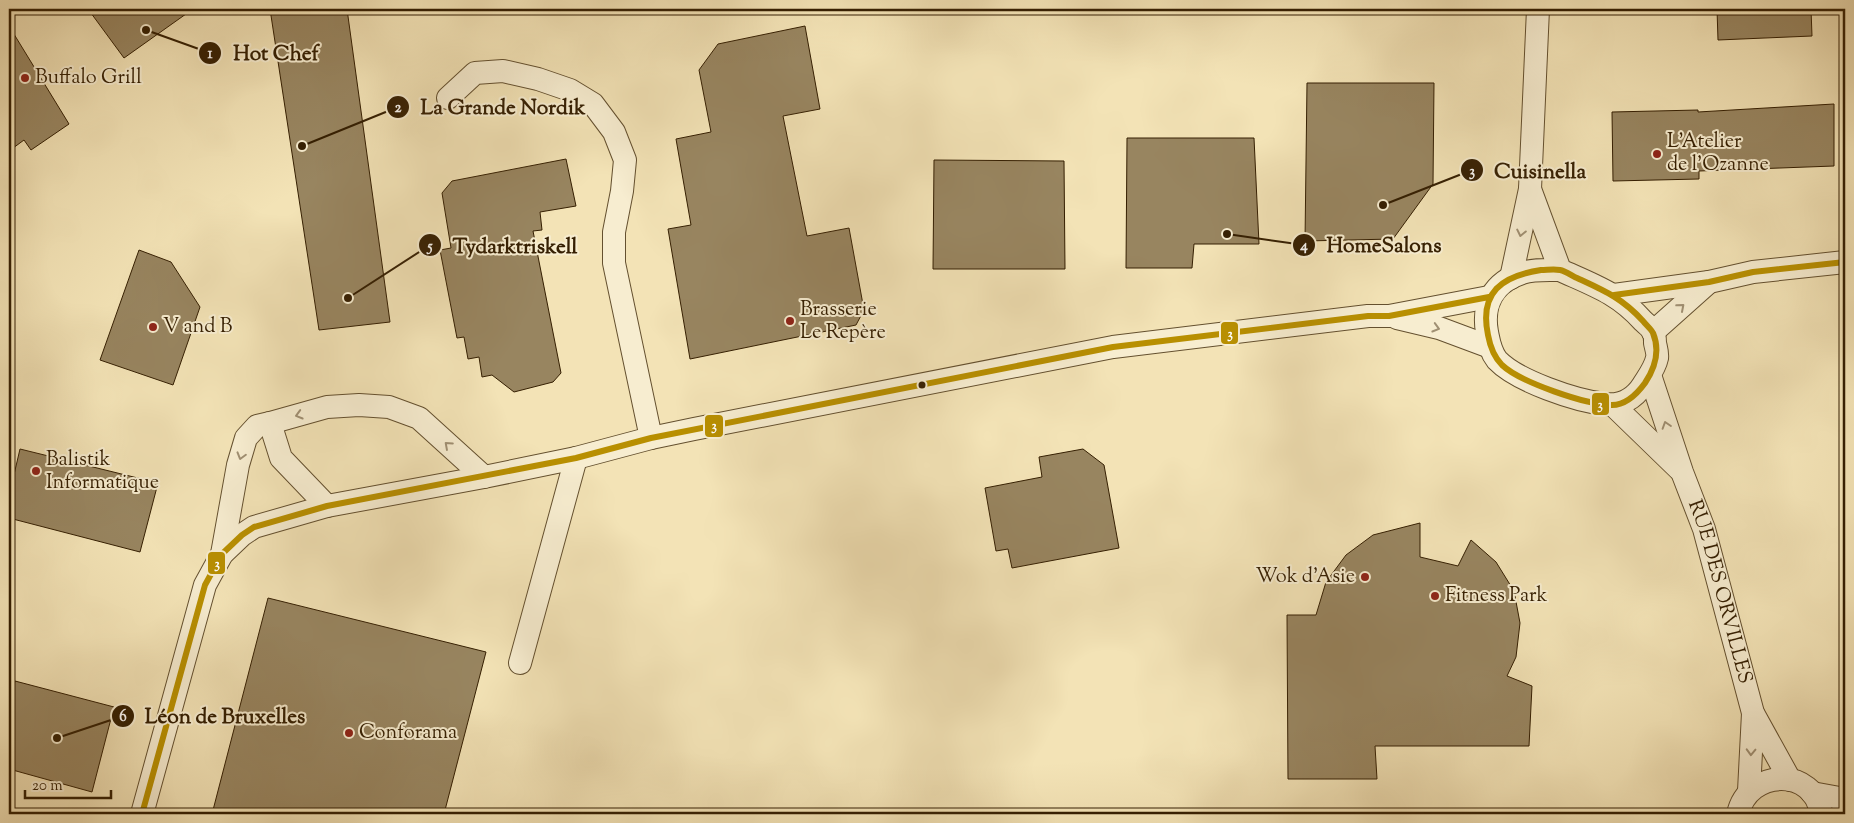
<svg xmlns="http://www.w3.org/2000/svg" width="1854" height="823" viewBox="0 0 1854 823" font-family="'Sorts Mill Goudy',serif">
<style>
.building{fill:#988560;stroke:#351f02}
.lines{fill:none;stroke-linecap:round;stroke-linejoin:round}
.street-casing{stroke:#64502f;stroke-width:24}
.street{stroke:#f7edd0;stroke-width:22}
.bus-1-casing{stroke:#f7edd0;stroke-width:10}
.bus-1{stroke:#b88f01;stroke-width:6}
.oneway{stroke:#a09073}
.poi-dot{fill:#8f2418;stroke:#f7edd0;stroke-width:2}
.bus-dot{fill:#351f02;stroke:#f7edd0;stroke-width:2}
.labels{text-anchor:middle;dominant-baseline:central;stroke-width:4;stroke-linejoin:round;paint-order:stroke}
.poi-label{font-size:20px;fill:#351f02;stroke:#f7edd0;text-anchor:start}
.street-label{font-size:20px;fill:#351f02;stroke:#f7edd0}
.leader{fill:none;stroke:#351f02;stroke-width:2}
.callout-dot{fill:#351f02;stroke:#f7edd0;stroke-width:2}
.mark-label{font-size:15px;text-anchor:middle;font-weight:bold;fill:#fff}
.callout-label{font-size:21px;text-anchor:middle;font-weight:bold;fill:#351f02;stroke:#f7edd0;stroke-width:4;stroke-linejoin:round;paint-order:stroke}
.line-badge{stroke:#f7edd0;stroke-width:2}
.badge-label{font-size:14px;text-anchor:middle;font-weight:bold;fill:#fff}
</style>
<rect width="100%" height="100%" fill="#f3e3b6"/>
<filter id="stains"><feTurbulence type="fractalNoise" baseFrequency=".004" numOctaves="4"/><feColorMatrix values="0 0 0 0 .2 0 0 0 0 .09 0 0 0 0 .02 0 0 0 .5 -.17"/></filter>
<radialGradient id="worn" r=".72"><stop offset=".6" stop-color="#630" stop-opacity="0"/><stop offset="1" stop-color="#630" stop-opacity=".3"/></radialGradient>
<!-- building -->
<path class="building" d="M88,9h105l-69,49z
M270,9h77l43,313 -71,8z
M1717,9h94l1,27 -94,4z
M9,26l60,98 -38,26 -7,-10 -15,11z
M805,26l15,83 -37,7 24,120 42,-8 15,82 -8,15 -166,34 -22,-130 23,-4 -15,-86 35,-7 -12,-62 19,-26z
M1307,83h127l-1,101 -40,55 -88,2z
M1834,104v62l-135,5v8l-86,2 -1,-69 86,-2v2z
M1127,138h127l5,106h-65l-2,24h-66z
M566,159l10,47 -36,6 2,18 -9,1 28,142 -8,9 -39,10 -22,-17 -10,2 -3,-20 -11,2 -4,-22 -7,1 -17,-88 11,-2 -9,-55 10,-12z
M934,160l130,1 1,108h-132z
M139,250l32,12 29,45 -27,78 -73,-25z
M20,449l138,34 -18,69 -131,-34v-22z
M1083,449l21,16 15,83 -107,20 -4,-19 -12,2 -11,-63 57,-11 -3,-20z
M1420,523v34l38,9 13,-26 25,22 18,29 6,32 -4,34 -9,19 25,10 -3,60h-154l2,33h-89l-1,-164h29l10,-33 20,-27 27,-20z
M268,598l218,54 -42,162h-232z
M15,681l99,26 -22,85 -83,-23v-63z"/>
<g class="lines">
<defs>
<g id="street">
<path d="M448,98l27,-25 28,-2 35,8 32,11 23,14 21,28 11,28 -3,31 -8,41v31l37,175"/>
<path d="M1530,189l30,81c33,15 58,23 83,51 3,3 9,7 10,11 2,3 2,8 2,11 1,5 3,11 2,15 -2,10 -9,19 -14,27 -9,14 -22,21 -38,19 -29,-3 -88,-23 -108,-44 -7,-9 -8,-18 -10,-28 -5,-28 7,-50 35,-59 11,-4 25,-3 38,-3"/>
<path d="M1511,278l19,-89 8,-180"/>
<path d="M1614,295l95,-13 44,-10 92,-10"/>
<path d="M1397,318l42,10 51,19"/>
<path d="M1653,332l56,-50"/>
<path id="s1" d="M1650,375l32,97 22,57 49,184 37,67"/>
<path d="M1613,405l66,64"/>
<path d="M327,506l-46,-48 -11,-35 57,-16 32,-2 30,2 30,11 65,59"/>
<path d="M222,554l16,-89 8,-27 11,-12 13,-3"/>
<path d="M520,663l56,-205"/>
<path d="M1749,791l4,-78"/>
<path d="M1812,793l33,6"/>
<path d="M142,814l63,-229 17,-31 20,-19 12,-8 73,-21 157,-29 92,-19 75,-20 43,-9 419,-82 255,-31h21l100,-19"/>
<path d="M1738,814c10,-46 77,-47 83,0"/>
</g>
</defs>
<!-- street casing -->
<use href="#street" class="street-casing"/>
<!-- street -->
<use href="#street" class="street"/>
<defs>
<path id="bus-1" d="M1541,270c6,0 13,-1 19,0 6,1 12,6 17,8 28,13 45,20 66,43 3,4 8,8 10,12 7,17 2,35 -8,50 -8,11 -19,22 -33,22 -26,0 -92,-23 -110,-40 -9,-9 -12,-19 -14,-30 -9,-43 14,-59 53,-65z
M1614,295l95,-13 44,-10 92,-10
M142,814l63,-229 17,-31 20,-19 12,-8 73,-21 249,-48 75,-20 462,-91 255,-31h21l100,-19"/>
</defs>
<!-- bus-1 casing -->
<use href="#bus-1" class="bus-1-casing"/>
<!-- bus-1 -->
<use href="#bus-1" class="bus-1"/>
</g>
<!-- one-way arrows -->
<defs><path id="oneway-chevron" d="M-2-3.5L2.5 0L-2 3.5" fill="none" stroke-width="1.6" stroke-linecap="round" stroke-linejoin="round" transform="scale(1.25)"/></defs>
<g class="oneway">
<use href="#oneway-chevron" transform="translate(1521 233) rotate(102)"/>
<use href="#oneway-chevron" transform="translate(1681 307) rotate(-41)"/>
<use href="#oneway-chevron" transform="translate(1436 328) rotate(16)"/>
<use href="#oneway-chevron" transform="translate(299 415) rotate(164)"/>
<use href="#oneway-chevron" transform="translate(1666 425) rotate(-108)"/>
<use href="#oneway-chevron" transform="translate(448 445) rotate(-138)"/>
<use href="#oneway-chevron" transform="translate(241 456) rotate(106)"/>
<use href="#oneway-chevron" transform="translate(1751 752) rotate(92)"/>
</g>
<!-- markers -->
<g class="poi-dot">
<circle cx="25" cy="78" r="5"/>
<circle cx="1657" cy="154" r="5"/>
<circle cx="790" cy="321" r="5"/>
<circle cx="153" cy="327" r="5"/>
<circle cx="36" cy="471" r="5"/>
<circle cx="1365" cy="577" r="5"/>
<circle cx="1435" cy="596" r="5"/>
<circle cx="349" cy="733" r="5"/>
</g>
<circle class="bus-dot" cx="922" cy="385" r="4.5"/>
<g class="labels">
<!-- poi labels -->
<g class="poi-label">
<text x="35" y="78">Buffalo Grill</text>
<text x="1667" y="142">L'Atelier<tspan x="1667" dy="23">de l'Ozanne</tspan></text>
<text x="800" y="310">Brasserie<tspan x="800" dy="23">Le Repère</tspan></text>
<text x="163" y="327">V and B</text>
<text x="46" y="460">Balistik<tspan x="46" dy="23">Informatique</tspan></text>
<text x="1355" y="577" text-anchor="end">Wok d'Asie</text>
<text x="1445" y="596">Fitness Park</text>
<text x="359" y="733">Conforama</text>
</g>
<!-- street labels -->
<g class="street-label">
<text stroke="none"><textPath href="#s1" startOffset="228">RUE DES ORVILLES</textPath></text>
</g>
</g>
<!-- callouts -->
<path class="leader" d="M146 30L210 53M302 146L398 107M1383 205L1472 170M1227 234L1304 245M348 298L430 245M57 738L123 716"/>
<g class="callout-dot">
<circle cx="146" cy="30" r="5"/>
<circle cx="302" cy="146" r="5"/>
<circle cx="1383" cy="205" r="5"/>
<circle cx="1227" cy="234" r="5"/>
<circle cx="348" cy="298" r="5"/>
<circle cx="57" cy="738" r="5"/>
<circle cx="210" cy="53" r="12"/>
<circle cx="398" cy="107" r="12"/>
<circle cx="1472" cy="170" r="12"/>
<circle cx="1304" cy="245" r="12"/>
<circle cx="430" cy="245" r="12"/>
<circle cx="123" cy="716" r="12"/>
</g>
<g class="mark-label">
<text x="210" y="58">1</text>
<text x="398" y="112">2</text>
<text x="1472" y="176">3</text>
<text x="1304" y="250">4</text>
<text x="430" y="251">5</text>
<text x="123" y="721">6</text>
</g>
<g class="callout-label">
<text x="276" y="60">Hot Chef</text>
<text x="503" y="114">La Grande Nordik</text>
<text x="1540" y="178">Cuisinella</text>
<text x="1384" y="252">HomeSalons</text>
<text x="515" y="253">Tydarktriskell</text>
<text x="225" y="723">Léon de Bruxelles</text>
</g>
<g class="line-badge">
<rect x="1220" y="321" width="19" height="24" rx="5" fill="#b88f01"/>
<rect x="1591" y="392" width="19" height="24" rx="5" fill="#b88f01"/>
<rect x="704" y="414" width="20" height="24" rx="5" fill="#b88f01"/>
<rect x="207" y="551" width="19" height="24" rx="5" fill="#b88f01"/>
</g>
<g class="badge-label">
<text x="1230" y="338">3</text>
<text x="1600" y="409">3</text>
<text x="714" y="430">3</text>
<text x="217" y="568">3</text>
</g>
<!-- margin -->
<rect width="1854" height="823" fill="none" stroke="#f3e3b6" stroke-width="30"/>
<rect x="10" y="10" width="1834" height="803" fill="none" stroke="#351f02" stroke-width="2.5"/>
<rect x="15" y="15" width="1824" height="793" fill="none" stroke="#351f02"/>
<!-- scale -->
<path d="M25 790v8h86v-8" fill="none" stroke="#351f02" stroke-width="2.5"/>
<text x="32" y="790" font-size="15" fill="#351f02" stroke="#f7edd0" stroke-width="4" paint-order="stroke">20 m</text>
<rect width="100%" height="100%" filter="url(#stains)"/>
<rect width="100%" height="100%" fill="url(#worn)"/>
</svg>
